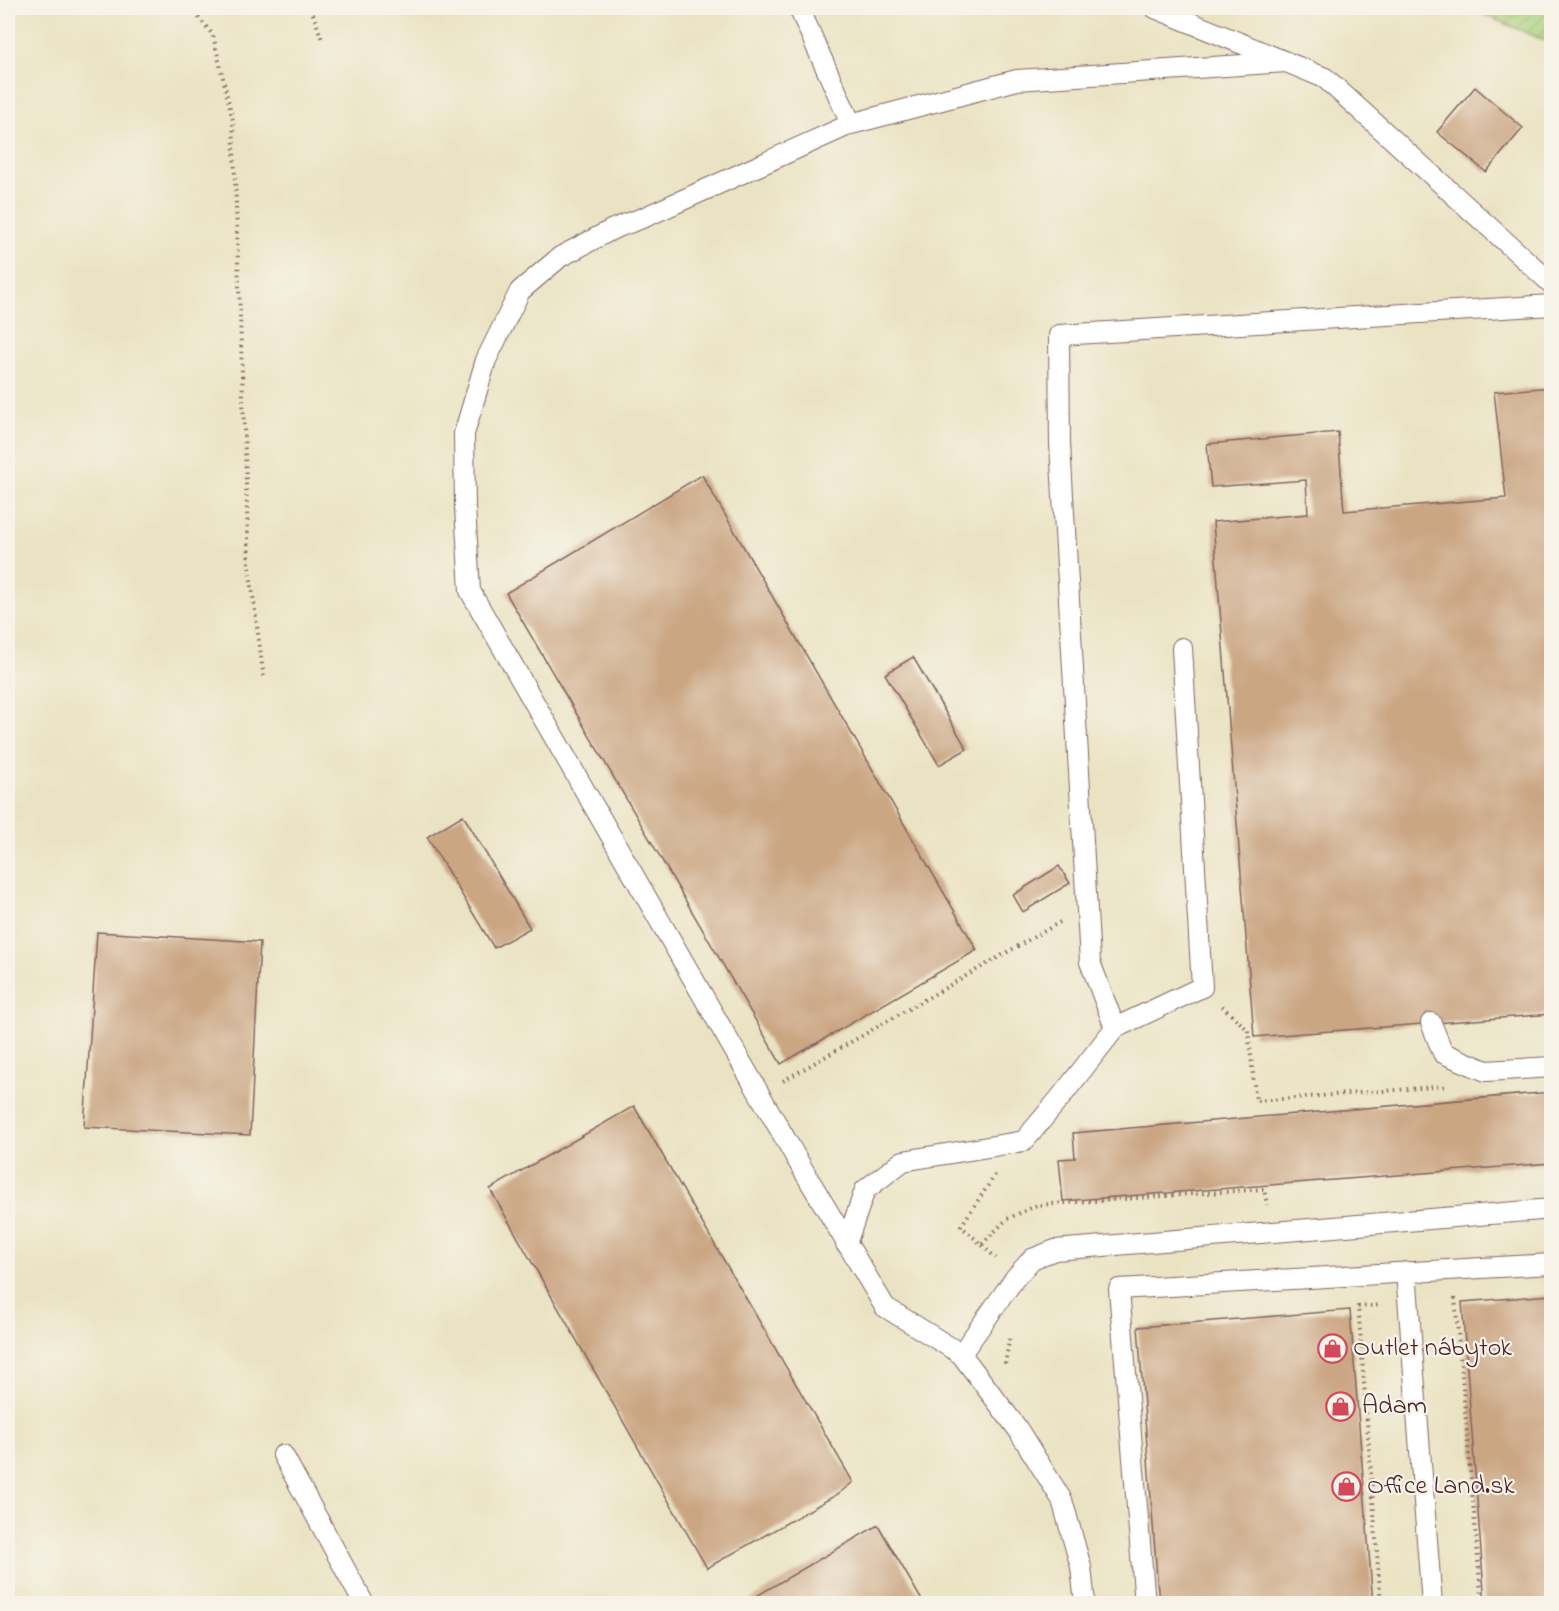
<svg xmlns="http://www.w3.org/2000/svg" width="1559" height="1611" viewBox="0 0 1559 1611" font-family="'Indie Flower',sans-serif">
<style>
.garden{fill:url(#garden-furrows);stroke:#7a7852;stroke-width:1.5}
.building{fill:#caa683}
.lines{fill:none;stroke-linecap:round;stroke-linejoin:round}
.service-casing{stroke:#826460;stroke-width:22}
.path{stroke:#826460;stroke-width:4;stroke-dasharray:1.5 4.5;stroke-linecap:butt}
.service{stroke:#fff;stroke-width:20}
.labels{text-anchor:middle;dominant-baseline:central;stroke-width:4.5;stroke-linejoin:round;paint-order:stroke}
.poi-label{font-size:26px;fill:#4a1f2b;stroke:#f7f3e8;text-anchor:start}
</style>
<defs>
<pattern id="garden-furrows" width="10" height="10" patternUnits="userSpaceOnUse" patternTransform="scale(1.5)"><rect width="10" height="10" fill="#aad07a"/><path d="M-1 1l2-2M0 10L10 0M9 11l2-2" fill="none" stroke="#94b26a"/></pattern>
</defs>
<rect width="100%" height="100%" fill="#f7f3e8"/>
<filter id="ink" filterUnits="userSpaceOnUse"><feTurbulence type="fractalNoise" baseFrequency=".0167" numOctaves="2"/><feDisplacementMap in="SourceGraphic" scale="12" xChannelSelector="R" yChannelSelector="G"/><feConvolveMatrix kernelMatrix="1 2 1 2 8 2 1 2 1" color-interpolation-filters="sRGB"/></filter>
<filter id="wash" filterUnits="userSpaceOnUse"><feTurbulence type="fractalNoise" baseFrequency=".008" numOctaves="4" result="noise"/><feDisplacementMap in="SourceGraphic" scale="24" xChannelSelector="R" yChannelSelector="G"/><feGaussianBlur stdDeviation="1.35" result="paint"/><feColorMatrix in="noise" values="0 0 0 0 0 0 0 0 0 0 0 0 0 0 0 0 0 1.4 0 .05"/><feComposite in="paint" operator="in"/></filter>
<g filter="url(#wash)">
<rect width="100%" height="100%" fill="#eae3c3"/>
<!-- garden -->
<path class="garden" d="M1468,8h83v35z"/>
<g id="blocks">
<!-- building -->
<path class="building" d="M1475,87l48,41 -37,44 -49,-40z
M1552,387v627l-298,23 -41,-515 95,-8 -2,-34 -95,7 -4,-43 131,-12 6,79 162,-13 -12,-106z
M702,475l275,475 -196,114 -275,-471z
M913,657l54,92 -28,16 -54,-91z
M463,815l67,113 -36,20 -67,-111z
M1059,866l11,17 -47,29 -10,-17z
M97,932l163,10 -10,193 -166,-8z
M1552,1092v71l-489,38 -4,-42 16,-1 -2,-25z
M634,1106l219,376 -15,12 -131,74 -217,-379z
M1552,1295v309h-67l-23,-302z
M1350,1310l23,294h-214l-21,-277z
M878,1525l46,79h-181z"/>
</g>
</g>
<g filter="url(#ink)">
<use href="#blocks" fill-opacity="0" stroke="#826460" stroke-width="1.5"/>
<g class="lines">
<defs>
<path id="service" d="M799,8l52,116
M1155,8l170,70 227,206
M1431,1023l12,30 43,18 66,-4
M1115,1028l87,-41 -20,-339
M846,1244l19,-54 38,-29 121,-20 36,-43 55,-70 -25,-66 -30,-518 -1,-109 493,-30
M1406,1272l26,332
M961,1354l-76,-47 -83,-139 -332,-577 -5,-84 -1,-73 22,-74 34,-69 40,-34 53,-28 32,-12 206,-93 166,-44 270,-18
M283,1455l81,149
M1085,1604l-4,-37 -19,-67 -45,-72 -56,-74 54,-76 17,-19 23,-9 497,-41
M1145,1604l-26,-315 433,-25"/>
</defs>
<!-- service casing -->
<use href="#service" class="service-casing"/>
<!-- path -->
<path class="path" d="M191,8l22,27 20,86 16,444 15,114
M311,8l11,32
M1222,1006l26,24 8,71 191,-15
M783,1081l277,-159
M995,1175l-34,51 35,32
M982,1244l25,-25 30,-14 227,-16 3,16
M1455,1298l27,306
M1358,1305l23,299
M1358,1307l24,-2
M1005,1364l5,-28"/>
<!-- service -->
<use href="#service" class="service"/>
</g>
</g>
<!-- icons -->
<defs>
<symbol id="shop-ring" viewBox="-11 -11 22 22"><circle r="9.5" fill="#f7f3e8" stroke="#d1495b" stroke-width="1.5"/><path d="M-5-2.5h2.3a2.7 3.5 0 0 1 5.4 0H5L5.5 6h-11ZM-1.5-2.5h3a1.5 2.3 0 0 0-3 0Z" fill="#d1495b"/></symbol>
</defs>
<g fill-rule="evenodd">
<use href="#shop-ring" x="1316" y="1332" width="33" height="33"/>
<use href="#shop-ring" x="1324" y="1390" width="33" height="33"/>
<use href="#shop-ring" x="1330" y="1470" width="33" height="33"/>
</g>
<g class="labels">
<!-- poi labels -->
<g class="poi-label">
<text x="1353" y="1349">Outlet nábytok</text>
<text x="1362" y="1407">Adam</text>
<text x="1367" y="1487">Office Land.sk</text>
</g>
</g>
<!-- margin -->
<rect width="1559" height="1611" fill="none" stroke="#f7f3e8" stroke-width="30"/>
</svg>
